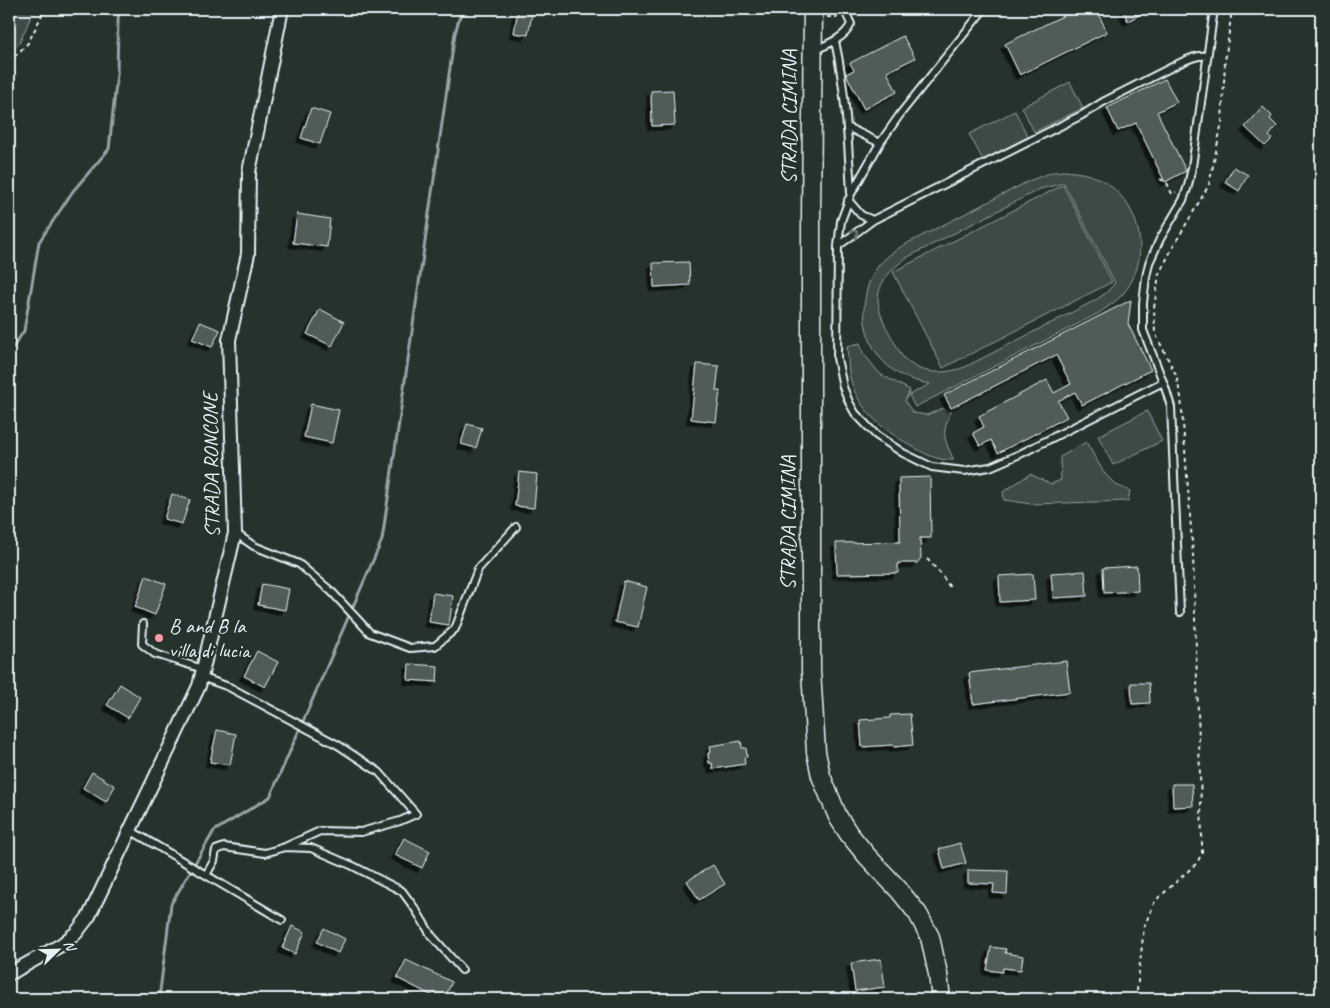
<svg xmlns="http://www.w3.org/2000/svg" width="1330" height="1008" viewBox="0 0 1330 1008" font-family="Caveat,sans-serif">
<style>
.green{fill:#3e4b47;stroke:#939ea0;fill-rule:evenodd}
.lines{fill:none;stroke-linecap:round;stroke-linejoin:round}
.stream{stroke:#98a3a5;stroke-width:3}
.building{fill:#505c59;stroke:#e8f1f8;filter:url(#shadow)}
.lane-casing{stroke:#e8f1f8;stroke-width:10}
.street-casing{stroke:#e8f1f8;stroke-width:16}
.secondary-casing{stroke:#e8f1f8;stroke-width:21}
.path{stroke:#e8f1f8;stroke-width:2;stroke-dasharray:4 4;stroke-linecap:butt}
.lane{stroke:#26332d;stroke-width:6}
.street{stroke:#26332d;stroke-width:12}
.secondary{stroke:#26332d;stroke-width:18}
.oneway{stroke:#6a7674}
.poi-dot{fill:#ff9aa2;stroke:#26332d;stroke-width:2}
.labels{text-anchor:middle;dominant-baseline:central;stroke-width:4.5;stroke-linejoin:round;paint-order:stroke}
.street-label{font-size:21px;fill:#e8f1f8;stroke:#26332d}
.poi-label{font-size:21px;fill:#e8f1f8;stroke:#26332d;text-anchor:start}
</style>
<defs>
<filter id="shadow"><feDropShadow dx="-4.5" dy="4.5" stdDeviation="0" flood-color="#0009"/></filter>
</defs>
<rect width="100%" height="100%" fill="#26332d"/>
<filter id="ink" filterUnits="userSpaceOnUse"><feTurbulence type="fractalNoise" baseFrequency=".02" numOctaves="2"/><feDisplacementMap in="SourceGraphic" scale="10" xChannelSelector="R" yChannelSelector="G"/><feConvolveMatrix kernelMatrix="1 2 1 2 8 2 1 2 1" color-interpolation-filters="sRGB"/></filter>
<g filter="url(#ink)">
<!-- green -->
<path class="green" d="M14,9h20l-14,33 -11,12v-25z
M1070,82l13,26 -49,24 -12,-25z
M1015,111l13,26 -45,23 -14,-26z
M1064,171c14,1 29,3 41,11 37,24 47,77 18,112 -7,8 -16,13 -24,19l-184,94 -6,-12 21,-11c-13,-2 -25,-6 -36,-13 -33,-23 -39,-73 -16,-105 7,-8 15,-14 24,-20l129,-66 22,-8zM1064,183l51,100 -9,10 -12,8 -129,66c-22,8 -47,8 -63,-11 -22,-41 -42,-63 4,-98l134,-69z
M1063,185l49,97 -169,86 -50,-96z
M860,343l3,10 17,21 30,16 -5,11 8,12 14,2 16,-7 8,4c-10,21 -7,28 3,48 -17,1 -29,-6 -44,-15 -29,-17 -53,-35 -61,-72 -1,-8 -1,-18 -2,-27z
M1147,411l15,30 -49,24 -15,-29z
M1086,442l19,32 11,11 14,6 -2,10 -96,3 -28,-4 -1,-8 27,-18 21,10 10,-4 -1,-23z"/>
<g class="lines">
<!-- stream -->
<path class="stream" d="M9,353l15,-22 15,-89 34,-51 36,-42 8,-75 1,-53 1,-12
M159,999l12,-95 43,-73 56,-34 112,-257 73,-507 7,-24"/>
</g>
<!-- building -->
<path class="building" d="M518,9h15l-5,26 -14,-2z
M1077,9h19l11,23 -87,43 -15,-31z
M1122,9h29l-23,12z
M903,36l12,22 -28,14 10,20 -33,17 -18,-35 8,-4 -4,-7z
M1165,79l12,23 -20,10 29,59 -21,11 -29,-59 -18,8 -11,-23z
M673,90l2,35 -23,1 -1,-35z
M1263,107l9,9 -2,3 7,7 -8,10 3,3 -7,7 -20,-19z
M311,108l19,6 -10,30 -19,-6z
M1234,167l14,8 -9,16 -14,-9z
M297,214l33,5 -3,28 -34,-4z
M689,262l1,23 -36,2 -1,-24z
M1131,300l-3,24 23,46 -69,35 -7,-13 -17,9 9,16 -69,36 -7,-13 -11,6 -7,-13 11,-6 -5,-11 68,-36 7,13 17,-9 -15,-29 -105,53 -7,-13z
M320,309l24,13 -12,24 -25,-12z
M200,322l20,8 -8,17 -20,-8z
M697,364l22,2 -3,25h4l-4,31 -25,-3z
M311,404l28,6 -7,33 -28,-6z
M467,424l15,4 -6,20 -15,-4z
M519,472l18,2 -3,34 -19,-2z
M930,477l1,61h-11l1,20 -4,5h-19v10l-61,1 -1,-31 64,-1 -1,-64z
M172,494l18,6 -8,24 -18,-5z
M1137,566l1,25 -34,2 -1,-25z
M1085,571l2,25 -34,2 -2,-25z
M1033,574l2,26 -35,2 -1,-26z
M146,576l20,8 -11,31 -20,-8z
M624,581l23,6 -9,40 -23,-5z
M262,584l27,5 -4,21 -27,-5z
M433,593l20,3 -4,29 -20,-3z
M257,651l21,11 -13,25 -21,-11z
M1066,661l4,31 -97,12 -4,-31z
M409,664l29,2 -1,16 -29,-2z
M1131,683h18l1,20 -18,1z
M120,684l20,13 -12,21 -21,-13z
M910,714l3,31 -19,2 -1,-2 -31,2 -2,-27 30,-2v-3z
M217,730l19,4 -6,31 -20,-3z
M741,741l1,7h4l1,9 -3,1 1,6 -32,5 -1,-6h-3l-1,-10h3l-1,-7z
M92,772l23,14 -9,16 -23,-14z
M1172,784h20l1,22 -20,1z
M404,838l26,13 -8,17 -27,-13z
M960,843l6,20 -22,6 -5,-20z
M713,865l12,19 -26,16 -12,-19z
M968,870l40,1 -1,23 -14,-1 1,-9 -26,-1z
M292,926l13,6 -10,22 -13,-6z
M324,928l21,11 -7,14 -21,-11z
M991,947l15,2 -1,4 18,3 -2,14 -18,-2 -1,4 -15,-2z
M881,959l4,28 -30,4 -4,-28z
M406,960l46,22 -8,17h-5l-42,-21z"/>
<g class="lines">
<defs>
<path id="lane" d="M984,9l-83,104 -21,30 -29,51 -10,27 -3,25 -1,112 6,29 6,15 6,11 21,22 27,18 29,14 32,4 26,-4 30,-13 143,-72
M835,41c11,50 13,101 16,152
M815,50c13,-6 30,-12 36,-26l-7,-15
M847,127l33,16
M848,200l13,15 12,5
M838,246l27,-20 8,-6 209,-105 21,-13 79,-40c9,-4 16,-7 25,-6
M235,533l19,13 45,18 33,28 38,41 40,15 25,-2 20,-17 23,-60 38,-42
M1180,612l-9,-205 -6,-20 -22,-57v-27l3,-26 3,-14 11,-24 23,-39 5,-14 4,-19 22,-158
M143,624l-1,20 13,10 48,15
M201,677l28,10 109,58 41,27 37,42 -16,7 -39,11 -41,-1 -35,16
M130,830l152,90
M206,875l8,-14 2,-11 8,-3 41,6 20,-6 26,1 42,18 49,25 14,19 15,25 31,35"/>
<path id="street" d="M9,974l52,-29 15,-12 13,-17 110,-230 36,-153 -6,-193 19,-86 1,-82 33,-163"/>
<path id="secondary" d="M813,9l-2,208v453l5,82 5,24 17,41 11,17 18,22 31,33 20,25 12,23 8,37 3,25"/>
</defs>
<!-- lane casing -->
<use href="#lane" class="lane-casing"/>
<!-- street casing -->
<use href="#street" class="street-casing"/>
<!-- secondary casing -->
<use href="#secondary" class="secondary-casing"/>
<!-- path -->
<path class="path" d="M827,17h11
M9,62l19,-19 17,-34
M1160,179l7,4 5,11 4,-2
M927,559l14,15 10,15
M1136,999l8,-72 11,-26 42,-38 5,-10v-16l-9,-282 -12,-158 -5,-22 -21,-42 -1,-25 5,-34 15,-29 35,-60 13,-63 3,-60 7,-53"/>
<!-- lane -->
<use href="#lane" class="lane"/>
<!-- street -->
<use href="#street" class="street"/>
<!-- secondary -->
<use href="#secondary" class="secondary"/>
</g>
<!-- one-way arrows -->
<defs><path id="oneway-chevron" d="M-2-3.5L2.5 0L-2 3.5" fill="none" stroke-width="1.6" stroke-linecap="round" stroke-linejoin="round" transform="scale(1.25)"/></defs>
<use class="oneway" href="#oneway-chevron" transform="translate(855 233) rotate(-38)"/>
</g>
<!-- markers -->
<circle class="poi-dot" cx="159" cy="638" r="5"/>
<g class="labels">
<!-- street labels -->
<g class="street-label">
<text transform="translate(789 117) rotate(-90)">STRADA CIMINA</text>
<text transform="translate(211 465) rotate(-91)">STRADA RONCONE</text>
<text transform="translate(788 523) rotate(-90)">STRADA CIMINA</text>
</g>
<!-- poi labels -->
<g class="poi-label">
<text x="169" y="626">B and B la<tspan x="169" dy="24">villa di lucia</tspan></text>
</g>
</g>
<!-- margin -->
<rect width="1330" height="1008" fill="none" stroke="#26332d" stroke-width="30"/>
<rect x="15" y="15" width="1300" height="978" fill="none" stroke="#e8f1f8" stroke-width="2" filter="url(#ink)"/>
<!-- north arrow -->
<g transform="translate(58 950) rotate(67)" stroke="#26332d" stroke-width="4" paint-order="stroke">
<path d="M0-4L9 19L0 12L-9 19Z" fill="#e8f1f8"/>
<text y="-8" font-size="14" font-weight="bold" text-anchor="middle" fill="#e8f1f8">N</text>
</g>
</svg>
